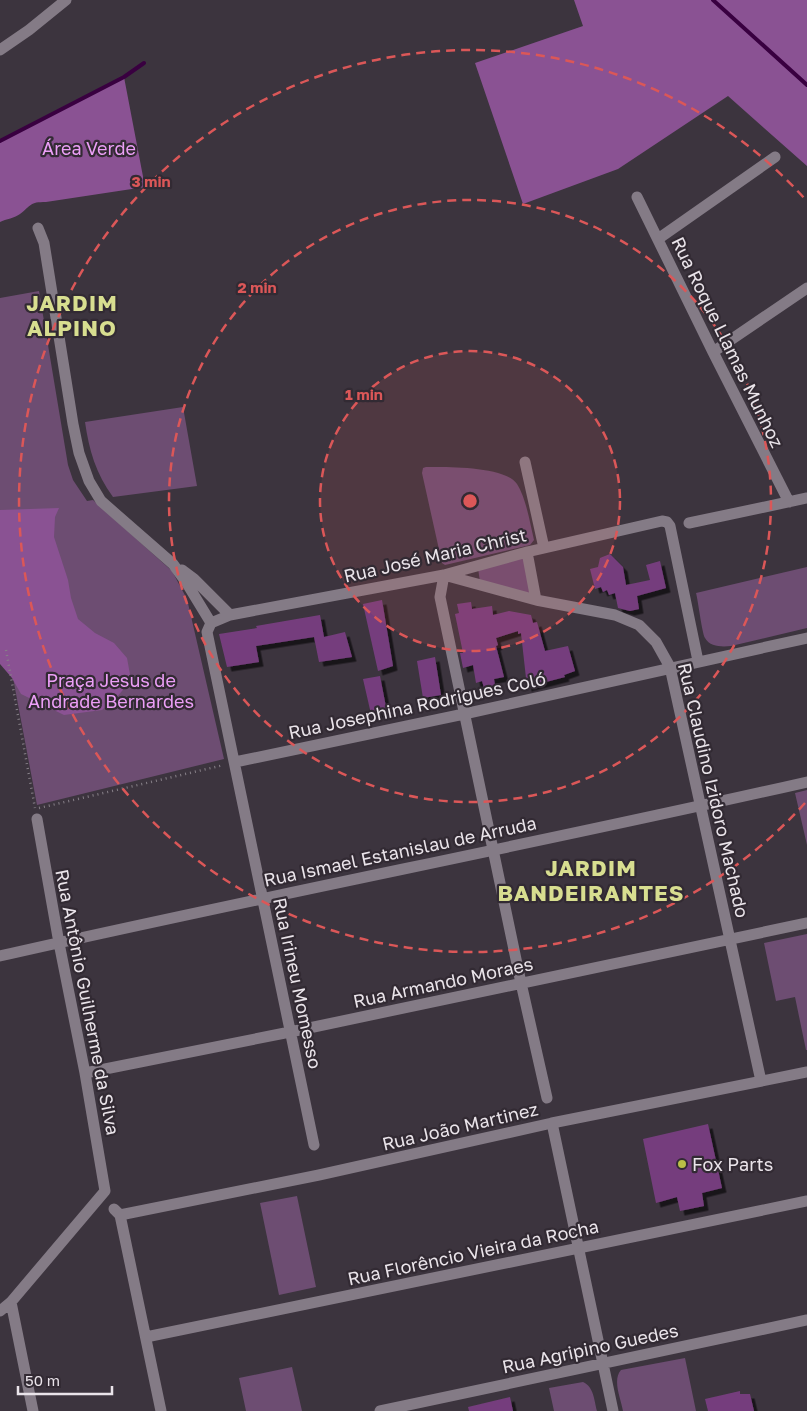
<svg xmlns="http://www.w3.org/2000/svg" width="807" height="1411" viewBox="0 0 807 1411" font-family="'Golos Text',sans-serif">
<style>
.green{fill:#6d4d72}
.forest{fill:#8a5293}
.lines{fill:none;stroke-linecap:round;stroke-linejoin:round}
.stream{stroke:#390040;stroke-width:4}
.building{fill:#753e7d;filter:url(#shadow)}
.path{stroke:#878088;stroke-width:2.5;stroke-dasharray:1 4;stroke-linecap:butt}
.street{stroke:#847b86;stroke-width:11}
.ring{fill:none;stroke:#db5758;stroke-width:2.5;stroke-dasharray:9 6}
.poi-dot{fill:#bac046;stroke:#322a33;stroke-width:2}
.labels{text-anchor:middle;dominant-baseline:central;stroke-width:4.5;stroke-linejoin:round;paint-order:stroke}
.park-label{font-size:18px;fill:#ec9ff7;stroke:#322a33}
.street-label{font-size:18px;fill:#eae4ea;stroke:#322a33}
.poi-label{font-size:18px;fill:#eae4ea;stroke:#322a33;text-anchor:start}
.district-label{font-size:22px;font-weight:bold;letter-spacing:1px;fill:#d8de90;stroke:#322a33}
.centre{fill:#db5758;stroke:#322a33;stroke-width:2.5}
.ring-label{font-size:15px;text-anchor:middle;font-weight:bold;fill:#db5758;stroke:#322a33;stroke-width:4.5;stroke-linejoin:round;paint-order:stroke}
</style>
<defs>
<filter id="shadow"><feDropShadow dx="4.5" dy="4.5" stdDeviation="0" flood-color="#0009"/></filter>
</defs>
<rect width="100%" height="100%" fill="#3c343e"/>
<!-- green -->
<path class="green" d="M39,291l29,174 5,15 14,21 6,-1 79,71 15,28 37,160 -187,46 -37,-196v-311z
M183,407l14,79 -84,11c-17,-23 -24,-47 -28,-75z
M426,467c20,0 79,-1 91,17 9,14 13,39 17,56l-4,5 -85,20 -3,-2 -20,-90 1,-5z
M524,554l7,42 -51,-14 -2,-14z
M807,567v61l-76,18c-9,1 -21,1 -26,-8 -3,-5 -7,-38 -9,-45z
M807,790v55l-12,-52z
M807,934v116h-1l-11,-53 -19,4 -12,-58z
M297,1196l19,91 -37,8 -19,-92z
M685,1358l11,53h-73c-2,-12 -11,-31 -2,-41z
M292,1367l10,44h-56l-7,-33z
M583,1382c11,5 11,18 14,29h-43l-5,-23z"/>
<!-- forest -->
<path class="forest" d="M574,0h233v166l-79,-70 -110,73 -95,35 -48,-141 108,-37z
M124,77l21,110 -99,15c-17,0 -14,3 -26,12 -5,4 -14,5 -20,8v-81z
M59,508l-4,9 -1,20 14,43 3,18 7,21 17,14 19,10 13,15 4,22 -14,17 -15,13 -38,5 -43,-21 -9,-16 -12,-14v-154z"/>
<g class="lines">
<!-- stream -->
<path class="stream" d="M713,0l94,85
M0,141l124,-64 20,-14"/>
</g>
<!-- building -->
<path class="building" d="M610,554l13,13 3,18 24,-5 -4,-15 14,-4 6,27 -29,8 2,13 -9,2 -12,-3 -3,-15 -6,2 -2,-5 -4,2 -2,-5 -6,2 -5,-20 8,-2 2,-9z
M382,600l11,66 -15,5 -15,-67z
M471,602l1,7 20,-3 1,9 16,-4 22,4 2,8 4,-1 8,29 23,-5 7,25 -11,4 1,2 -38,10 -6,-54 -3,1v-3l-22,7 2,7 -2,1 8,31 -10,2 1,6 -11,3 -2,-7 -6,2 -3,-18 -10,3 -3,-15h3l-8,-39 4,-1 -2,-9z
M320,615l4,22 21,-5 7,25 -33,5 -5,-25 -58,9 3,16 -32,5 -8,-33 38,-6 -1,-2z
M435,657l6,38 -18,3 -6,-37z
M380,676l7,36 -16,2 -8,-35z
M708,1124l14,64 -20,5 2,13 -24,5 -3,-14 -21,6 -13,-64z
M740,1391v3h10l4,17h-46l-3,-12z
M510,1397l3,14h-44l-1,-4z"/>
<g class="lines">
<!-- path -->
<path class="path" d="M6,650l29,158
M39,808l185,-43"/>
<!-- street -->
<path class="street" d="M0,50l29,-20 37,-30
M637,197l76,155 76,150
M38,228l6,15 29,181 6,29 10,28 12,20 72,63 13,18 25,41
M658,239l117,-82
M713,352l94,-64
M525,462l19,86
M689,523l118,-25
M527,552l9,48
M182,570l12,9 36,36
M211,623l19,-8 214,-40 83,-23 135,-31 5,1 3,4 28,135
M211,623l-4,9 107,513
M235,762l229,-48 343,-76
M0,956c268,-61 539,-113 807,-174
M85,1073l205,-41 517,-109
M547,1098l-26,-115 -81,-386 4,-22 92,25 79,15 24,10 17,17 14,25 91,414
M552,1123l61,288
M114,1209l6,6 41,196
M120,1215l199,-40 233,-52 255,-51
M11,1302l22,109
M0,1311l11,-9 94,-111 -20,-118 -26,-130 -22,-124
M146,1337l661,-136
M380,1411l427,-91"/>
</g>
<!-- distance rings -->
<circle cx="470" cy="501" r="150" fill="#db5758" fill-opacity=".12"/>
<g class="ring">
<circle cx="470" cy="501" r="150"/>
<circle cx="470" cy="501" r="301"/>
<path d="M805 803A451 451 0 1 1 805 199"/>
</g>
<!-- markers -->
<circle class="poi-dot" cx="682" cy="1164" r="5"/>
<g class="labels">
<!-- park labels -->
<g class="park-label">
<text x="89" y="148">Área Verde</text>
<text x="111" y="680">Praça Jesus de<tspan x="111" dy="21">Andrade Bernardes</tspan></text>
</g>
<!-- street labels -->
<g class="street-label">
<text transform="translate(728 342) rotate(64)">Rua Roque Llamas Munhoz</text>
<text transform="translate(435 555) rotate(-13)">Rua José Maria Christ</text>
<text transform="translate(417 705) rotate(-12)">Rua Josephina Rodrigues Coló</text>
<text transform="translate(714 790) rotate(77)">Rua Claudino Izidoro Machado</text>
<text transform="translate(400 851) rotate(-12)">Rua Ismael Estanislau de Arruda</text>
<text transform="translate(443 982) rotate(-12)">Rua Armando Moraes</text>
<text transform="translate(298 983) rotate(78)">Rua Irineu Momesso</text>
<text transform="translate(88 1002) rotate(79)">Rua Antônio Guilherme da Silva</text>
<text transform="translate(460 1126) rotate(-13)">Rua João Martinez</text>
<text transform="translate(473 1252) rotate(-12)">Rua Florêncio Vieira da Rocha</text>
<text transform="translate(590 1348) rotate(-12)">Rua Agripino Guedes</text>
</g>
<!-- poi labels -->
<g class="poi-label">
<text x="692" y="1164">Fox Parts</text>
</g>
<!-- district labels -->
<g class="district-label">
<text x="72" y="302">JARDIM<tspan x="72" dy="25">ALPINO</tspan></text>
<text x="591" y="867">JARDIM<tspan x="591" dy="25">BANDEIRANTES</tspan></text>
</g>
</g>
<circle cx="470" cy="501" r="8" class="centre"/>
<g class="ring-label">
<text x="151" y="187">3 min</text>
<text x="257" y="293">2 min</text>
<text x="364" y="400">1 min</text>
</g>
<!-- scale -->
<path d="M18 1386v8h94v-8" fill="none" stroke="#eae4ea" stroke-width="2.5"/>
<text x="25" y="1386" font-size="15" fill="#eae4ea" stroke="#322a33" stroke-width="4" paint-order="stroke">50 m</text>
</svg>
